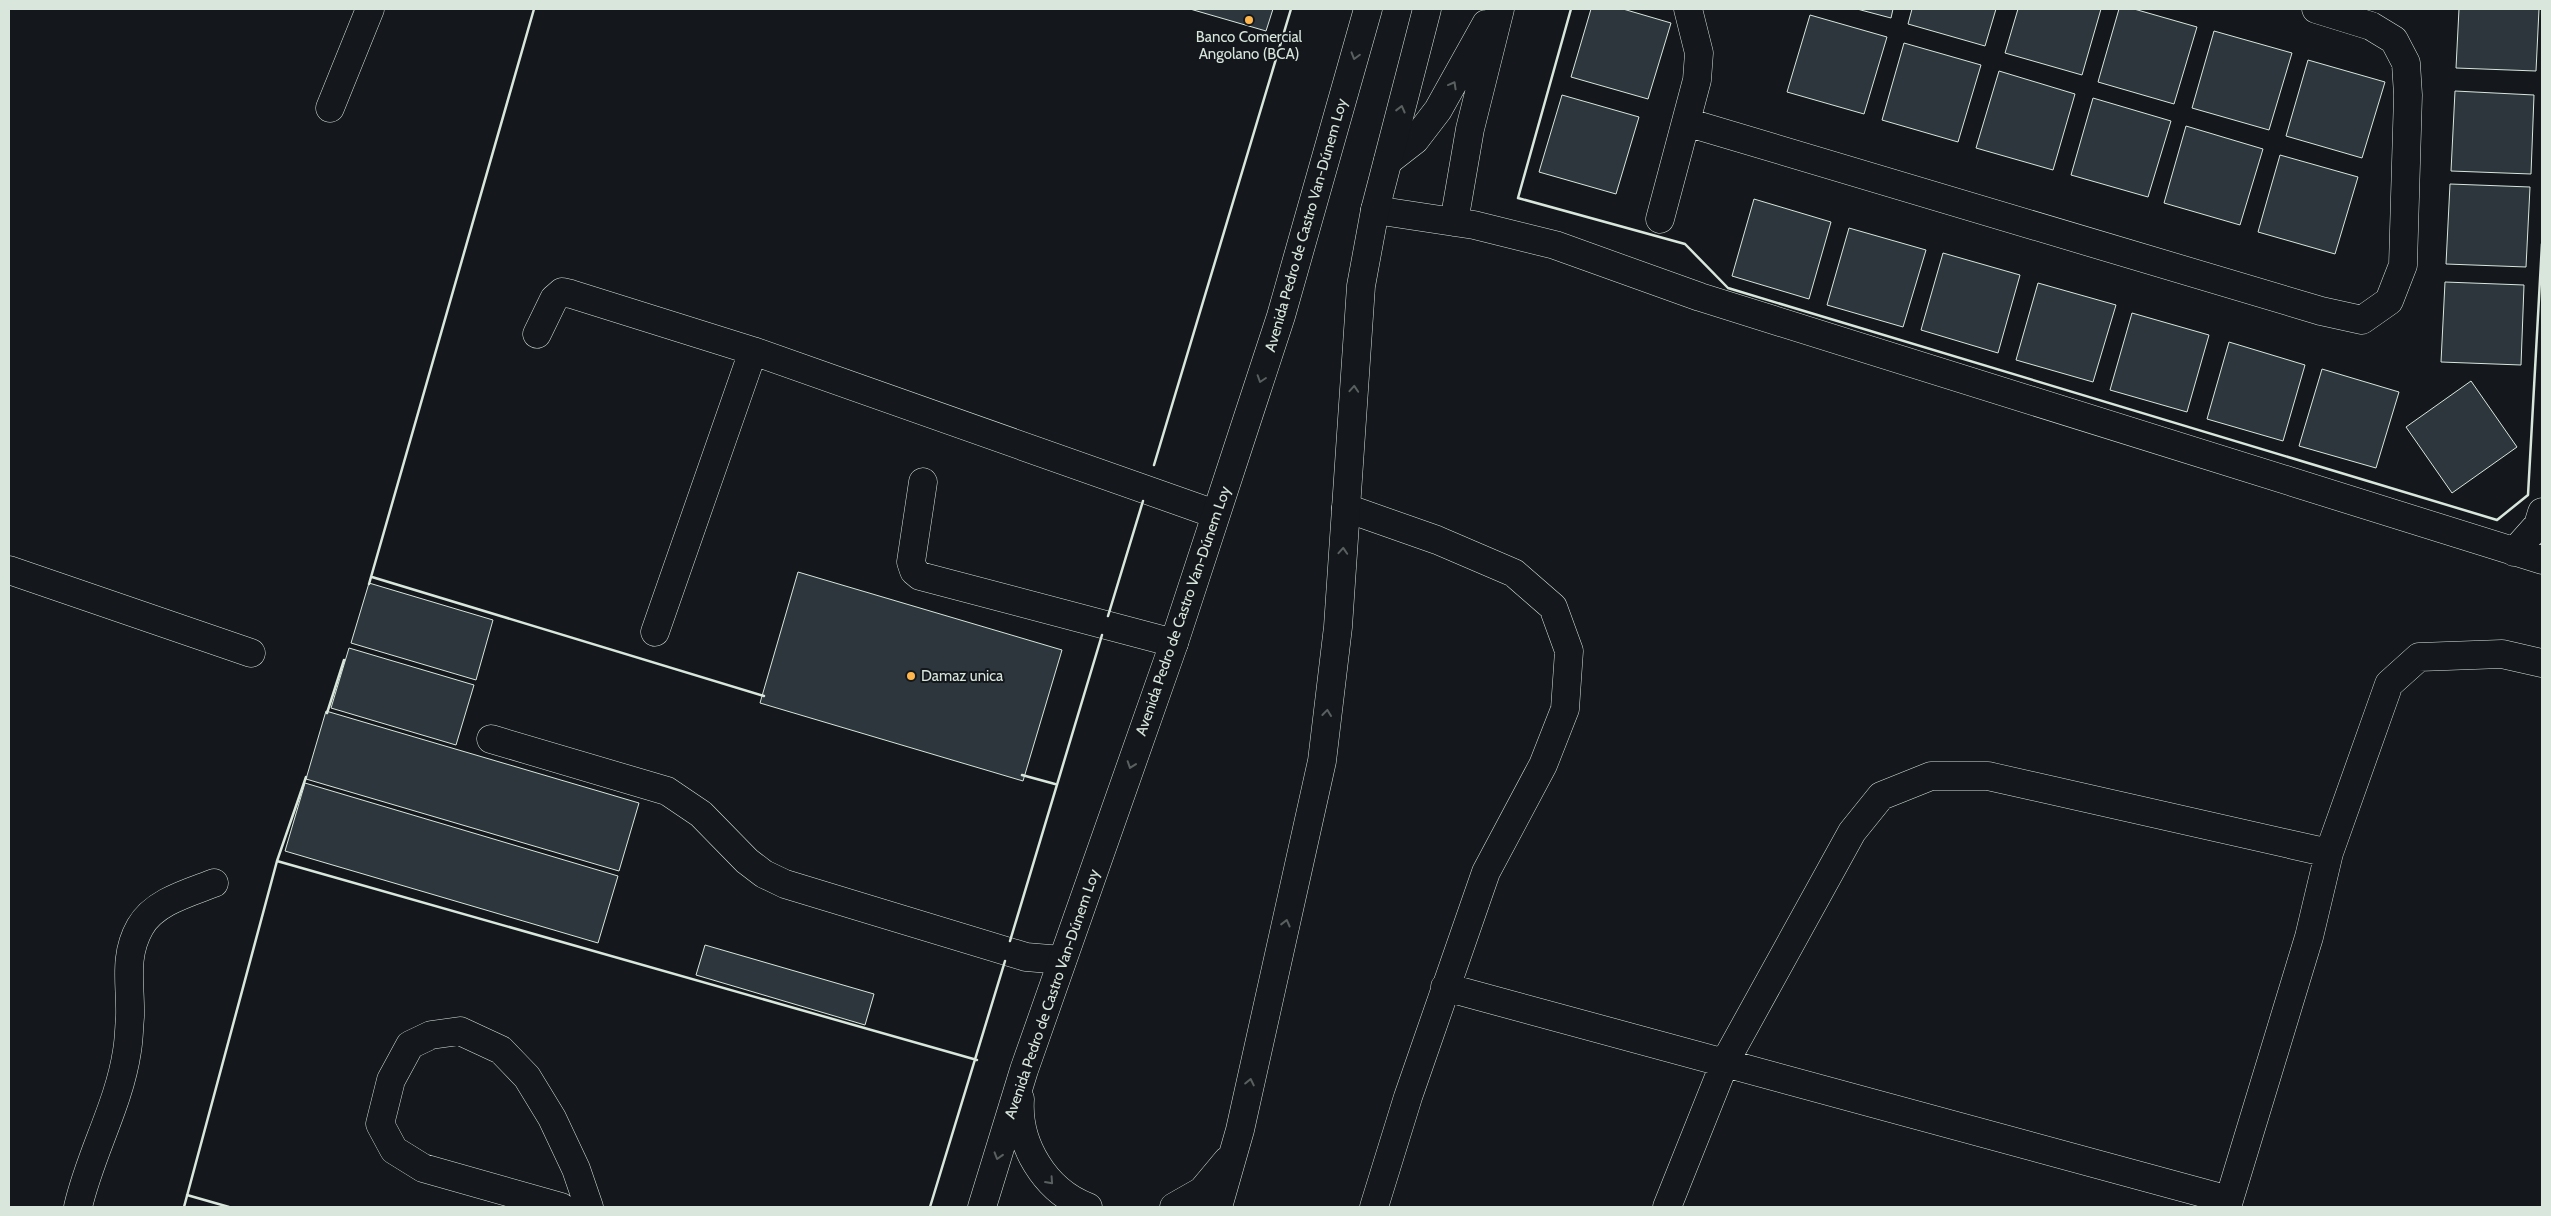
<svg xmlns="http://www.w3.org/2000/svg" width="2551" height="1216" viewBox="0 0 2551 1216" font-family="Cabin,sans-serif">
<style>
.building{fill:#2c363c;stroke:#d8e6dc}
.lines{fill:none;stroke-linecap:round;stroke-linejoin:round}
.minor-casing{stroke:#d8e6dc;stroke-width:29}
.highway-casing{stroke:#d8e6dc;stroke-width:29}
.minor{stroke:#14181c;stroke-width:28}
.highway{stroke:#14181c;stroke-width:28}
.wall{stroke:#d8e6dc;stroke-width:2.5}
.oneway{stroke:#59605f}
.poi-dot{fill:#ffb74d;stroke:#14181c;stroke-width:2}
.labels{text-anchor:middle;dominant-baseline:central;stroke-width:4;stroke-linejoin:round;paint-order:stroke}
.poi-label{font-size:15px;fill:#d8e6dc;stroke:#14181c}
.street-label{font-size:15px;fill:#d8e6dc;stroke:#14181c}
</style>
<rect width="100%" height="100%" fill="#14181c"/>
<!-- building -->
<path class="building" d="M1190,9h83l-7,22z
M1591,9h32l48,14 -23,76 -77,-22z
M1857,9h36l-2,9z
M1912,9h84l-11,37 -77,-22z
M2018,9h83l-19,66 -77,-22z
M2119,9h15l63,18 -23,77 -76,-22z
M2459,9h80l-3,62 -80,-3z
M1810,15l77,22 -23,77 -77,-22z
M2214,31l78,22 -23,77 -77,-22z
M1904,43l77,22 -23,77 -76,-22z
M2308,60l77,22 -23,76 -76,-22z
M1999,71l76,23 -22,76 -77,-22z
M2455,91l79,4 -3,79 -80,-3z
M1562,95l77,22 -23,77 -77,-22z
M2093,98l78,23 -23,76 -77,-22z
M2186,126l77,23 -23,76 -76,-22z
M2280,155l78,22 -23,77 -77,-22z
M2450,184l80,3 -4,80 -80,-3z
M1754,199l77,23 -22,77 -77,-23z
M1849,228l77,22 -23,77 -76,-22z
M1943,253l77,22 -22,78 -77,-23z
M2445,282l79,3 -3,80 -80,-3z
M2038,283l78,22 -23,77 -77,-22z
M2132,313l77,22 -22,77 -77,-22z
M2229,342l76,23 -22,76 -76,-22z
M2322,369l77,23 -23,76 -77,-22z
M2471,381l46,66 -65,46 -46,-66z
M798,572l264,78 -39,131 -263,-78z
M369,583l124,37 -17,60 -125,-37z
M349,648l125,37 -18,60 -125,-37z
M326,711l313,92 -20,68 -313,-92z
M305,783l313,93 -20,67 -313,-92z
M705,945l169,49 -9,31 -169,-50z"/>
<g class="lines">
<defs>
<path id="minor" d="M330,108l40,-99
M1686,122l635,189 41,9 27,-19 14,-36 5,-170 -2,-32 -12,-23 -23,-14 -55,-17
M1388,161l27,-21 23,-30 48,-86
M1375,210l99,15 81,20 145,52 842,263
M1660,219l37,-139 2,-27 -11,-44
M1454,222l16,-93 30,-120
M537,334l17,-35 8,-7 9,2 182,57 462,163
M923,482l-12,80 3,9 6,5 254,67
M1346,508l91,32 77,33 39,34 16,44 -4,58 -22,56 -57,107 -78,225 -34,110
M2514,552l24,-27 4,-13
M9,570l242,83
M655,632l98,-281
M491,739l176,52 34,23 46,47 17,13 21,10 241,73 36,3
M1445,987l784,213
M78,1207c12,-53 41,-102 49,-156 2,-11 2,-23 3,-34 1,-32 -7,-60 10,-90 14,-25 48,-34 74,-44
M561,1207l-138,-39 -29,-18 -14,-26 11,-44 19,-35 21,-10 29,-4 41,19 26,27 25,41 24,51 13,38
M1667,1207l58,-145 127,-230 29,-36 50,-20h57l341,77
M2227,1207l82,-270 20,-84 60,-169 30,-27 83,-3 40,9"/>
<path id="highway" d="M1020,1099c-3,45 25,92 68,108
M982,1207l42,-137 150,-427 107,-327 87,-307
M1174,1207l28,-16 25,-30
M1218,1207l22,-77 82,-369 16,-134 23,-341 14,-76 52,-201"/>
</defs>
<!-- minor casing -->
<use href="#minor" class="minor-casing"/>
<!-- highway casing -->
<use href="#highway" class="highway-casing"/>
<!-- minor -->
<use href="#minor" class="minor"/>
<!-- highway -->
<use href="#highway" class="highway"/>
<!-- wall -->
<path class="wall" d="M1571,9l-53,189 167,46 43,44 769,232 31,-25 14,-251
M1154,465l137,-456
M372,577l392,119
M369,584l165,-575
M1108,616l35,-115
M327,713l17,-53
M1022,775l33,9
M277,861l700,199
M1010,941l92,-306
M187,1195l42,12
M184,1207l93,-346 29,-84
M930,1207l75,-246"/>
</g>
<!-- one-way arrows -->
<defs><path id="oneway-chevron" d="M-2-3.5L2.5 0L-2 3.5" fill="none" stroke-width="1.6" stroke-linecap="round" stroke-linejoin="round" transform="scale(1.25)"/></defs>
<g class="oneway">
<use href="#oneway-chevron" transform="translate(1355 56) rotate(106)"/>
<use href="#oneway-chevron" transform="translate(1453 85) rotate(-61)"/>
<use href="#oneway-chevron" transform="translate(1401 109) rotate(-76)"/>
<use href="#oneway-chevron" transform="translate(1261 379) rotate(108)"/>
<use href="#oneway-chevron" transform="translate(1354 389) rotate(-86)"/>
<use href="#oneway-chevron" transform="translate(1343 551) rotate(-86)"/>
<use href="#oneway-chevron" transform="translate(1327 713) rotate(-83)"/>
<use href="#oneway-chevron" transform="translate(1131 765) rotate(109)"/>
<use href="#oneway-chevron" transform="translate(1286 923) rotate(-76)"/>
<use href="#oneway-chevron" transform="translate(1250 1082) rotate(-78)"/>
<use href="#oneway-chevron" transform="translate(998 1156) rotate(107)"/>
<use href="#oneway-chevron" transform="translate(1050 1181) rotate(48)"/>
</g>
<!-- markers -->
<g class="poi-dot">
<circle cx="1249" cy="20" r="5"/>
<circle cx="911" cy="676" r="5"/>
</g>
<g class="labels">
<!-- poi labels -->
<g class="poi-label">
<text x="1249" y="37">Banco Comercial<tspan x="1249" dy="17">Angolano (BCA)</tspan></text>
<text x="921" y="676" text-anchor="start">Damaz unica</text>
</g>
<!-- street labels -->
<g class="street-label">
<text transform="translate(1306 225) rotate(-74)">Avenida Pedro de Castro Van-Dúnem Loy</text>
<text transform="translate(1183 611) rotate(-71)">Avenida Pedro de Castro Van-Dúnem Loy</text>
<text transform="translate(1052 994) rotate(-71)">Avenida Pedro de Castro Van-Dúnem Loy</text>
</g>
</g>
<!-- border -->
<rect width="2551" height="1216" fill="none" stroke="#d8e6dc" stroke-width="20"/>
</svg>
